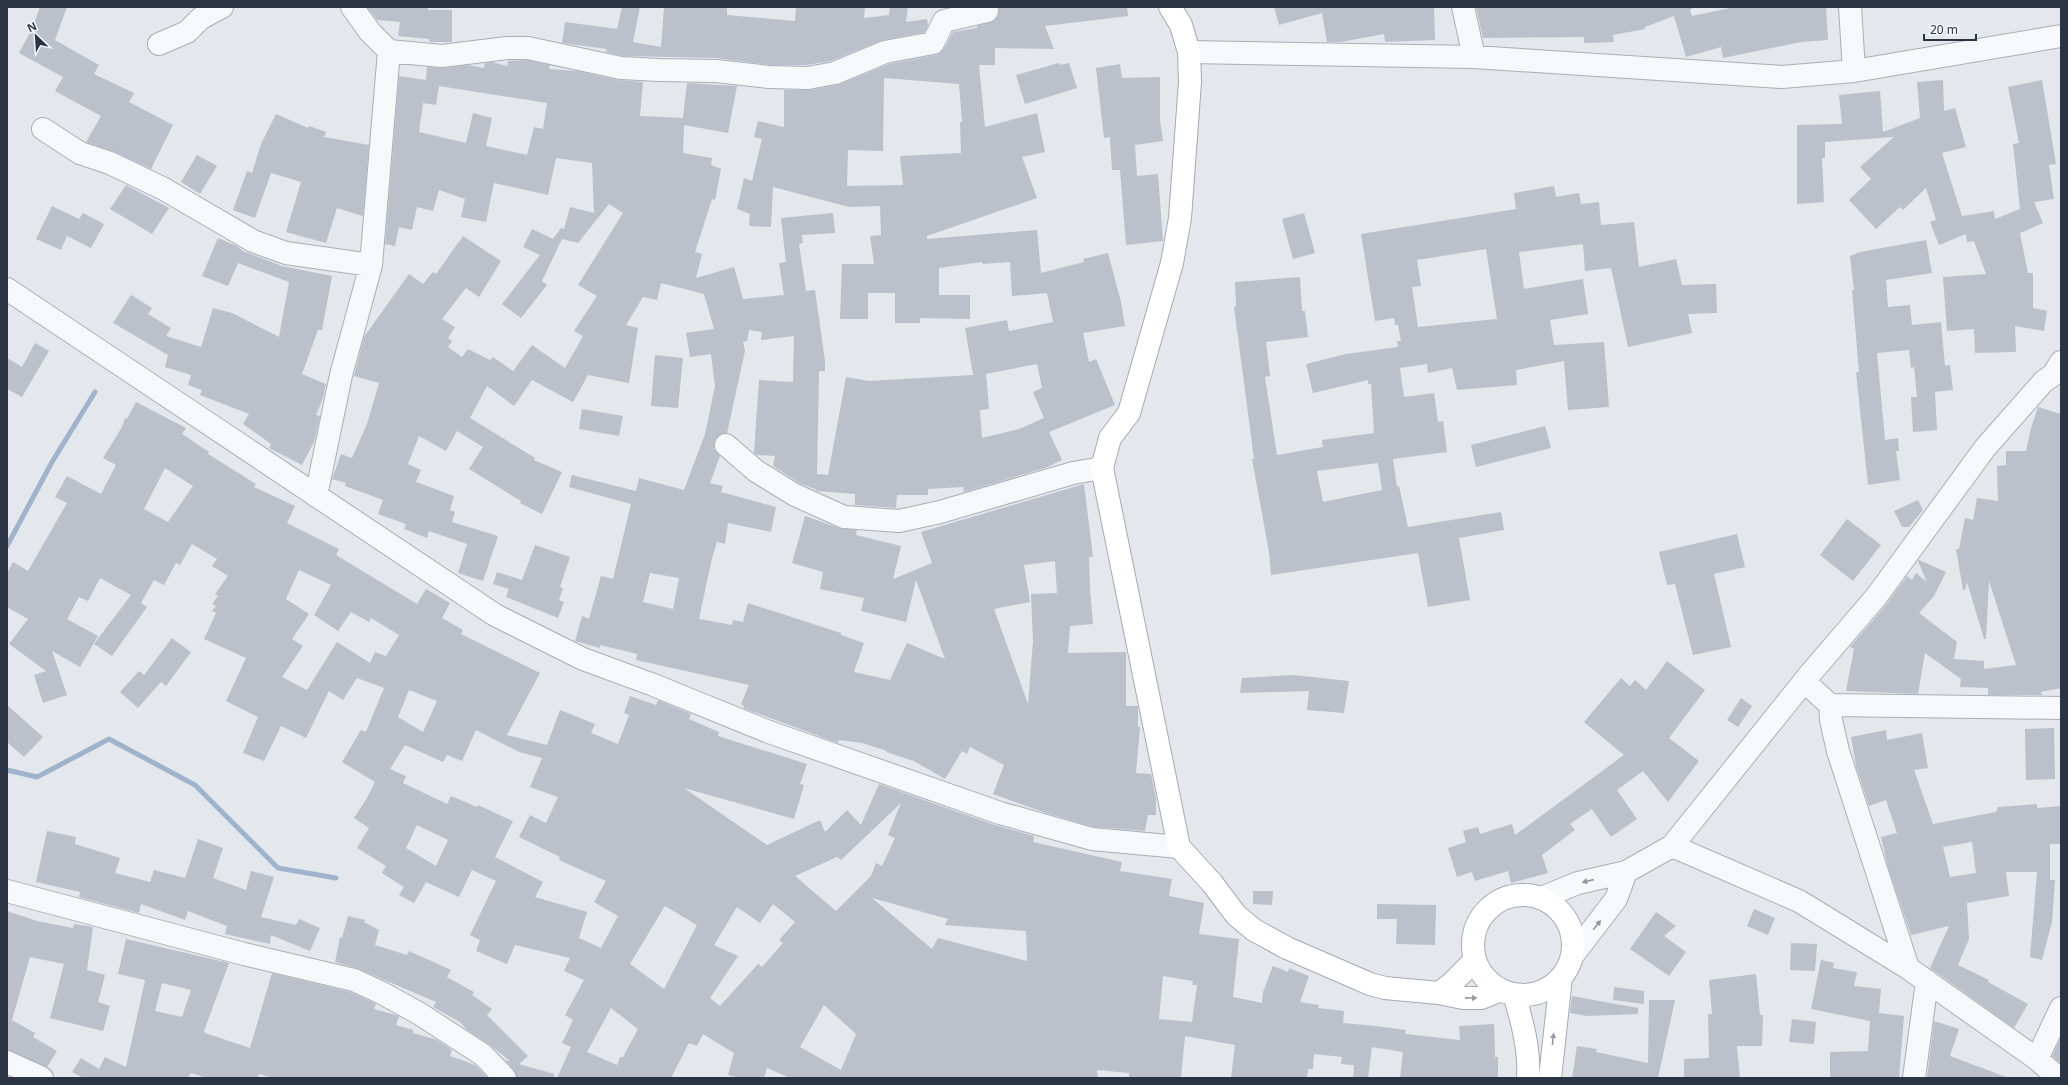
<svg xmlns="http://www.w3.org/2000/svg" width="2068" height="1085" viewBox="0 0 2068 1085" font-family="'Noto Sans',sans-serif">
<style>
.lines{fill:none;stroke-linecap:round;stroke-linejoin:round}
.stream{stroke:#9fb4cc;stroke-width:5}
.building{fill:#bbc0ca;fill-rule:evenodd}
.minor-casing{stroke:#a9aeb7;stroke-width:24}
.major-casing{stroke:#a3abb8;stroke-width:24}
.minor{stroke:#f7f8fa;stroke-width:22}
.major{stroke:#fff;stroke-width:22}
.oneway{fill:#9196a0}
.oneway2{fill:#959aa2}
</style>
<rect width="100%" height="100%" fill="#e4e7ec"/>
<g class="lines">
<!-- stream -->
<path class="stream" d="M7,546l45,-84 43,-70
M7,770l30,7 72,-38 86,46 83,83 58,10"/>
</g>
<!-- building -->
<path class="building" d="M40,7h27l-12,33 44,25 -5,9 40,19 -5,9 44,23 -22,44 -36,-17 -29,-10 15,-26 -46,-25 8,-14 -44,-24 13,-24z
M367,7h61v3h24v32h-22l-1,-3 -31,-3 2,-14 -23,-2z
M622,7h18l-7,35 28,5 3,-40h63v8l68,6 1,-14h69l-1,11 25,-3 1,-8h18l-2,15 21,-3 1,6 -3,7 -42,8 -52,21 -24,4h-37l-54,-7 -93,-2 -17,-4 1,-3 -45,-6 3,-21 52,7z
M999,7h128l1,9 -83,10 9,23 -59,-1v17h-16l6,62 52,-14 8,39 -23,5 15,41 -110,38v3l110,-9 4,43 43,-11 -1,-3 25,-6 13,49 4,24 -42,7 6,29 7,-3 19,46 -66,27 13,28 -17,8 -81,24 -1,-5 -35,2v6h-31l-1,13 -41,-3v-11l-38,-3 -2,-2 -14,-5 -28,-18 2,-10 -19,-1 -2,-2 5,-73 34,2 1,-46 -33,4 1,-8 -13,-2 -2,11 -4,1 2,9 -18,82 -10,4 -3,5v7l6,7 -10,27 13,3 -2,6 55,15 -5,25 -43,-9 -3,21 -8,-2 -5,16 -13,61 33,6 1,-5 10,2 5,-19 93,30v2l23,8 -10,29 36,8 17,-37 38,16 -29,-79 -10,42 -45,-11 3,-13 -44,-9 3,-17 -31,-9 13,-47 34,12 18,2 -1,5 45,11 -8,33 39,-16 -11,-31 163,-48 9,73h-4l1,32 3,35 -23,2 -2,27 58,-1v54h12v21h2l-4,46 15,1 5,24v17h-8l-3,16 -51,-4 -48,-14 -53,-19 11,-29 -34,-18 -3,7 -5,-3 -17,28 -31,-18 -28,-9 1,-1 -25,-8 -23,-3 -1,3 -95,-35 1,-2 -3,-2 8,-19 -113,-25 1,-6 -37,-9v3l-25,-7 7,-25 7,3 12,-43 12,3 18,-75 -62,-17 3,-12 64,16 3,-13 45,12 21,-56 10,-48 -4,-32 -21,3 -4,-24 28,-4 -10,-35 -43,-11 -4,17 -14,-3 -17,28 12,3 -9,55 -41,-8 -15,27 -41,-22 -18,26 -27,-20 -17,32 65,40 -1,2 28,12 -20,42 -22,-11 1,-2 -52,-32 14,-22 -26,-16 -11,20 -27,-15 -11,28 13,6 -5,12 38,14 -4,14 5,2 -3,10 46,14 -15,45 -25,-8 9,-29 -38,-13 -2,7 -23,-9 2,-5 -28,-10 5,-14 -38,-14 1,-3 -14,-4 9,-25 11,4 15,-34 12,-41 -25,-7 10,-39 45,-63 14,10 10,-12 3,2 27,-38 38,25 -22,36 -13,-9 -24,31 13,8 -7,11 4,3 -4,6 14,10 6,-8 22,11 3,-3 20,14 19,-26 33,23 18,-32 -9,-5 23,-35 -19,-11 45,-72 -14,-9 -31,39 -16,-4 -20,42 5,4 -26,33 -19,-14 38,-49 -17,-8 9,-18 21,10 8,-11 3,1 6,-22 24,6 -2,-50 -36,-5 -8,37 -54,-12 -8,39 -25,-5 4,-18 -26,-9 -6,21 -16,-4 -5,23 -13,-3 -4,19 -10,-2 14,-168 27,4 1,-13 16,1 25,-3 16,3 1,-5 7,-1 15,4 1,-5 19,-1 23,5 -1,4 28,2 41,9 25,2 -3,34 43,2 4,-35 50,3 -9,47 -44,-8 -1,28 29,5 -1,7 10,4 -6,31 -3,-1 -17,53 7,2 -6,24 38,-11 9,32 41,-4 -5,-32 7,-1 -5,-44 52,-5 2,20 -33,2 1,8 -4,1 7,47 9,-1 10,71v10h-6l-2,103 11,1 18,-98 23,4 104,-6 -8,-47 42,-8 2,11 44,-9 -6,-29 -35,3 -2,-34 -27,2 -1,-2 -43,6v27h31v24l-50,-1v5h-25v-30h-27v26h-28l2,-55h32l-4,-28 11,-1 -1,-29 -31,1 -76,-20 -2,40 -22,-1 1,-12 -13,-5 7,-31 8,3 10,-42 -8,-2 4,-16 26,6v-37h26l27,-5 52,-21 47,-9 8,-6 9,-17 24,-4v-2l18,-6 4,-6zM884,78l75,6 3,38h-2l1,31 -61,3 3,29 -56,1 1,-36 35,1zM439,86l108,17 -4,26 -9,-2 -7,28 -41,-9 6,-28 -19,-5 -7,30 -47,-11 4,-29 13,2zM1037,364l5,24 -9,4 11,26 -25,11 -37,9 -2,-28 9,-1 -3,-35zM1055,561l2,32 -26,1 2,47 -5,63 -34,-95 36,-7 -6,-37zM650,573l29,5 -6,31 -30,-7z
M1274,7h160l1,33 -50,2 -1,-8 -43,8h-14l-5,-29 -43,12z
M1476,7h218l-4,3 2,6 43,-9h91l2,33 -27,2 -78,16 -2,-11 -35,10 -12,-41 -29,11v2l-32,6 1,7 -30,1v-6l-101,1z
M1059,63l1,2 9,-2 8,25 -52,16 -9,-29z
M1120,64l2,14 38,-1v43l3,21 -28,4 2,31 21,-2 5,67 -37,4 -6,-75h-8l-2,-33 -6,1 -8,-70z
M1943,80l1,31 11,-3 11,39 -24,6 20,63 32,-5 1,8 25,-10 -7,-65 6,-1 -11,-56 34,-7 14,84 -7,1 5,34 -20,3 9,21 -23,10 8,40h5v35l14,3 -3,20 -29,-5 1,26 -41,1 -1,-24 -27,2 -4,-54 43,-3 -12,-33 -7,1 -1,-8 -27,11 -9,-23 6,-2 -10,-32 -23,22 -3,-3 -24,22 -27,-29 22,-21 -11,-12 34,-30 -69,5v16h-3l2,44 -27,2v-79l45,-1 -3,-29 41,-4 3,41 37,-14 -3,-36z
M276,114l32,14 1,-2 17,6 -2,5 45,8 -6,71 -26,-8 -11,35 -40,-11 15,-50 -30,-9 -16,45 -22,-8 14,-39 5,2 9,-29z
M197,155l20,11 -17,28 -19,-12z
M126,185l43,23 -17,26 -42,-25z
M1554,186l2,11 23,-4 2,11 18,-2 2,23 33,-3 5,45 37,-8 6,26 34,-1 1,29 -29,1 4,19 -64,14 -17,-79 -26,3 -2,-27 -64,8 5,37 59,-10 5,35 -38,6 4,25 50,-3 5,65 -41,3 -4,-49 -48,9 1,15 -60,5 -5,-22 -24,5 -1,-9 -27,4 4,29 30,-4 4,29 5,-1 4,31 -54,7 4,28 2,-1 9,41 93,-15 3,18 -45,8 11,62 -42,7 -10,-54 -147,22 -2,-23 -17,-93h2l-20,-152 2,-1 -1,-24 65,-5 2,34h3l3,26 -42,5 4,34 -5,1 12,78 46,-8 -1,-7 52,-7 -3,-49h-3v-4l-55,13 -7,-29 40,-10 52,-7 -1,-6h4l-3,-16h-3l-1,-7 -19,3 -14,-87 155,-25 -2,-16zM1486,249l11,70 -79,8 -6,-40 9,-1 -4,-26zM1378,463l4,27 -59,12 -6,-31z
M52,206l27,13 4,-6 21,11 -13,24 -24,-12 -6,14 -25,-11z
M1304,213l11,40 -22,6 -11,-40z
M218,238l19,8 6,5 39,15 50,10 -10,54h-4l-16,44 24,10 -3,14 -7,17 4,1 -6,26 -12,23 -33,-17 2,-4 -28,-20 6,-10 -49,-19 2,-5 -14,-5 3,-10 -26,-8 3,-12 -55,-32 18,-28 21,13 -4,6 23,14 -5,8 35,11 12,-39 19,5 47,24 10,-55 -51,-19 -10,23 -26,-10z
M1926,240l6,33 -46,7 2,27 22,-2 2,20 29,-3 4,44 5,-1 3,25 -18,2 2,38 -24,2 -2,-35h6l-3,-30 -3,1 -2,-18 -32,3 8,87 13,-2 1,13h-3l4,29 -32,5 -12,-113h3l-7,-82h2l-4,-34 10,-4z
M35,343l14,8 -27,46 -15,-8v-31l15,9z
M655,355l28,3 -5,50 -27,-2z
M136,402l50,26 -4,6 27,18 -1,2 48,30 -2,3 41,19 -8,17 52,26 -3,6 81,49 9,-15 24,14 -8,15 21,12 -2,4 79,39 -33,62 40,10 13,-35 35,14 -4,9 27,11 11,-29 -5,-2 6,-17 26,9 2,-5 33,14 -2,5 30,13 -1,4 89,28 -7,20 4,1 -10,34 -110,-31 83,57 53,-25 5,12 22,-22 14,15 18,-41 113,40 42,12 -1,6 89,20 -2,9 52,8 -3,17 35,7 -5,31 40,5 -6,58 29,6 1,-11 10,-26 15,6 1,-4 20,8 -9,26 19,3 -1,3 26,3 -1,12 33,3 30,4 -1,4 55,6 -1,-14 35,-2 1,33h3v21h-98l3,-26 -31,-5 -4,31h-15l1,-13 -13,-1 1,-7 -28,-3 -1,15h-5l-1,9h-76l4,-33 -50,-9 -4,42h-52v-5l-32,-3 1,8h-308l-23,-10 -3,10h-24l-12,-3 6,-22 -31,-19 -6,12 -8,-3 -18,35h-114l14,-31 -9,-4 11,-23 -8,-5 19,-35 -20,-9 6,-13 -55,-13 -8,19 -31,-13 4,-11 -10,-5 26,-54 -24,-11 -13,27 -33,-15 -12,21 -15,-8 5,-8 -22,-14 4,-7 -29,-18 12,-20 -15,-10 13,-20 8,-16 -33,-20 19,-32 5,2 18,-44 -27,-10 -14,22 -14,-9 -23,47 -25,-12 -17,35 -21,-8 15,-36 -32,-16 20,-43 -42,-19 12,-26 -4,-2 4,-5 -4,-2 6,-8 -3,-2 13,-18 -16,-10 5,-7 -25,-15 -12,21 -4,-2 -12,22 -10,-5 -13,23 6,4 -35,49 -18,-12 37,-49 -31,-17 -12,23 -9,-4 -12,22 31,17 -18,31 -28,-16 15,44 -24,8 -9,-28 12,-4 -37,-27 19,-25 -21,-12v-34l6,-11 15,9 39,-68 -12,-6 12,-21 34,18 15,-29 -13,-7 19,-31 3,-9 2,1zM165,468l28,18 -25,36 -24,-13zM299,570l32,15 -17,30 24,16 13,-19 18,10 2,-4 28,17 -13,21 -11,-4 -5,11 -33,-21 -30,48 -25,-13 21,-31 -11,-7 17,-25 -23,-15zM409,690l28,11 -14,31 -25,-15zM476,730l43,22 23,6 -12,29 28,10 -12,26 -16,-8 -11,22 41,20 -1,3 47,21 -12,21 24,14 -17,32 -22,-10 8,-26 -52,-15 8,-15 -48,-25 18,-36 -35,-16 -1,2 -26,-11 -4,8 -44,-21 3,-7 -16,-7 15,-24 38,17 4,-7 15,6zM901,803l-13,32 7,3 -13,28 -6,-3 -5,13 -35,35 -41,-35 42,-19 4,3zM417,825l31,15 -12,26 -30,-18zM872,898l76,21 -3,6 81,6 1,30 -89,-23 -6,11zM773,904l22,18 -16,18 4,3 -21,24 -4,-3 -38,42 -10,-8 28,-42 -24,-11 23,-38 23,16zM665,906l32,19 -33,64 -34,-25zM1163,976l30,5 -1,4h5l-5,37 -33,-3zM824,1005l32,29 -15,36 -41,-23zM611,1008l27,21 -15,28h-3l-3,8 -30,-13z
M2038,407l23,7v274l-20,4 1,3h-54v-7l-28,-1 1,-8 -36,-26 -7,41 -72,-3 8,-42 -4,-2 36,-42 21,-29 5,4 4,-7 11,9 -9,-21 1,-1 27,12 -12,24 -15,17 38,29 -3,17 30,2v8l32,-4 -27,-84 -3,58h-2l-17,-57 -2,8h-2l-7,-41h3l6,-31 8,2 4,-22 21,3 -1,-35 9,-1v-14h20l5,-23z
M582,409l41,7 -4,20 -40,-7z
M1545,426l6,22 -75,19 -5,-22z
M1918,500l5,10 -14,17h-7l-8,-16z
M1847,519l34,26 -28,36 -33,-26z
M1737,534l8,33 -31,7 17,73 -38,8 -18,-71 -8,1 -8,-33z
M535,545l35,12 -10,30 3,1 -4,12 5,2 -6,16 -52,-21 3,-8 -16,-5 4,-12 25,8z
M172,638l19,14 -25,34 -5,-4 -23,26 -18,-16 19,-21 5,4z
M1667,661l38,29 -36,48 30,23 -31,41 -25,-31 -26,19 20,29 -26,18 -19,-28 -22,15 5,6 -33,25 6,18 -37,10 -3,-12 -33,10 -3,-9 -15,5 -9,-29 18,-6 -3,-11 15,-4 2,7 32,-10 3,11 109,-80 -40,-33 37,-44 9,8 5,-6 11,10z
M1293,675l56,6 -5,32 -37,-3 2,-19 -69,2 2,-15z
M1741,698l11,8 -14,21 -11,-7z
M7,705l36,32 -19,20 -17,-15z
M2054,728l1,51 -29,1 -1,-51z
M1886,730l1,10 35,-7 6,35 -14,2 19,54 63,-12 2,-5 39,-3v4l24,-2v38h-11v36h5l-3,42 -10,38 -12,-3 7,-85h-31l3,24 -42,7 2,36 -11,26 31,15 -1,2 40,22 -14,24 -84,-60 19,-42 -38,9 -23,-68 -7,-30 16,-4 -11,-33 -17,6 -13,-40 -5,-29zM1972,842l4,31 -26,4 -7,-30z
M47,831l29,6 -1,7 45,14 -5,15 35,9 4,-12 31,8 13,-39 25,9 -10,30 33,12 5,-19 23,6 -13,40 35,8 3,-6 21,9 -10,23 -39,-16 -1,9 -45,-10 2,-8 -39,-15 -3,9 -44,-16 -2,9 -60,-16 1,-5 -44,-10z
M1253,891h20l-1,14 -19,-1z
M1377,904l59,1 -1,40 -39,-1 1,-25h-20z
M1754,909l21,9 -7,17 -21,-9z
M7,911l30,10 36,7 1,-4 19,3 -6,43 18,5 -7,27 12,4 -7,25 -53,-13 14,-54 -34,-7 -18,63 23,13 -2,4 24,14 -10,16 -40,-17z
M1656,912l20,14 -12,10 22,16 -17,24 -39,-27z
M348,916l17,4 -1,2 15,8 -4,15 32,10 2,-4 42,19 -4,7 27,15 -2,3 20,14 -5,6 41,41 -9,8 35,10v4h-37l-3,-8 -9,-10 5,1 -20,-16 -23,-15 -7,-8 -27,-15 3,-5 -77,-33 -24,-7 5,-25 2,1z
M126,939l103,24 -25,68 1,2 45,15 22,-75 78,19 26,12 -2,5 25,7 -3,9 17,5v3l24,7 15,10 -2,6 25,9 13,13h-215l-14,-4 -1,4h-51l-16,-5 -3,5h-105l-11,-6 9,-14 18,11 6,-12 21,10 19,-87 -27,-6zM162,983l29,7 -9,27 -27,-6z
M1791,943l26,1 -2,27 -25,-1z
M1821,960l13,3 -1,5 24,4 -3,14 27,3 -2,24 25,3 -5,62 -69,-1v-25l38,-1 2,-30 -59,-12z
M1756,974l4,41h3l-1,31h-25l3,32h-56v-19l25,-1 -1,-44h4l-3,-34z
M1614,987l30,4v13l-31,-4z
M1572,996l66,12v6l-51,2 -17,-3z
M1649,1000h26l-17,78h-86l5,-32 20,3 -1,3 52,11z
M1792,1019l24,3 -2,22 -25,-2z
M1934,1021l25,8 -9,27 56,21v1h-79z
M2061,1037v27l-9,-8z"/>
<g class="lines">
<defs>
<path id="minor" d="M352,7l18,25 19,19 53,5 65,-8h21l93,20 38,2 57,1 53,6 39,1 27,-5 50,-21 48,-9 11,-22 43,-10
M1463,7l11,50
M1850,7l4,64
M159,44l28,-12 14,-14 21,-11
M1189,52l285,5 308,20 72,-6 207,-35
M43,129l37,24 30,10 54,26 89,52 33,12 85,12
M7,289l488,326 88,44 68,25 118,48 231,81 92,26 87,8
M726,445l30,26 39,24 49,22 55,4 41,-9 133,-39 29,-5
M316,496l25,-121 30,-110 18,-214
M1805,682l25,23 231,3
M1830,705l1,15 7,31 70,217
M1672,846l127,55 109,67 129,91 21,19
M7,891l237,63 110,26 28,13 38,21 63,41 22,23
M1541,898l37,-15 48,-11 46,-26 138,-172 66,-77 109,-149 59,-67 9,-6 8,-13
M1573,955l43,-56 10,-27
M2037,1059l24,-51
M7,1062l35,16
M1914,1078l13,-97"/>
<path id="major" d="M1170,7l11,18 8,27 1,30 -10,136 -8,45 -43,150 -19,25 -8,30 77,379 33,36 24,32 18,15 33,18 83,36 15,4 54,5 24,5h18l20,-8
M1473 945a50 50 0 1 1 100 0a50 50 0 1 1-100 0Z
M1439,993l12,-9 24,-24
M1514,994c8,27 16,56 14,84
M1550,1078l11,-100"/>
</defs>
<!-- minor casing -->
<use href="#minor" class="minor-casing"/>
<!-- major casing -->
<use href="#major" class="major-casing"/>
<!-- minor -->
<use href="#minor" class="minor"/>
<!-- major -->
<use href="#major" class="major"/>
</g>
<!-- one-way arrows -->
<defs><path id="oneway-solid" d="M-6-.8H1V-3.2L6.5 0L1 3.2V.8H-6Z"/></defs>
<g class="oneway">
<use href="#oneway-solid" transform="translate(1588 881) rotate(167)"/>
<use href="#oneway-solid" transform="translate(1597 925) rotate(-52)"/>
</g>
<g class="oneway2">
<use href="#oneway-solid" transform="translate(1471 998) rotate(1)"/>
<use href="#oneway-solid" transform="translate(1553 1039) rotate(-84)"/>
</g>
<!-- border -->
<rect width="2068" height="1085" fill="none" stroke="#2b3445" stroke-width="16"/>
<!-- north arrow -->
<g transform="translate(36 36) rotate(335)" stroke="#f4f6f9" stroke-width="3" paint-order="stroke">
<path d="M0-3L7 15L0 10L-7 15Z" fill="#2b3445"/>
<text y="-6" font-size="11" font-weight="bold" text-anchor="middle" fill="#2b3445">N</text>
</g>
<!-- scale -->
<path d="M1924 34v6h52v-6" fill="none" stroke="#2b3445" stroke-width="2"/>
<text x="1930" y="34" font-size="12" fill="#2b3445" stroke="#f4f6f9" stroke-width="3" paint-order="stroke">20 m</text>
</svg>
